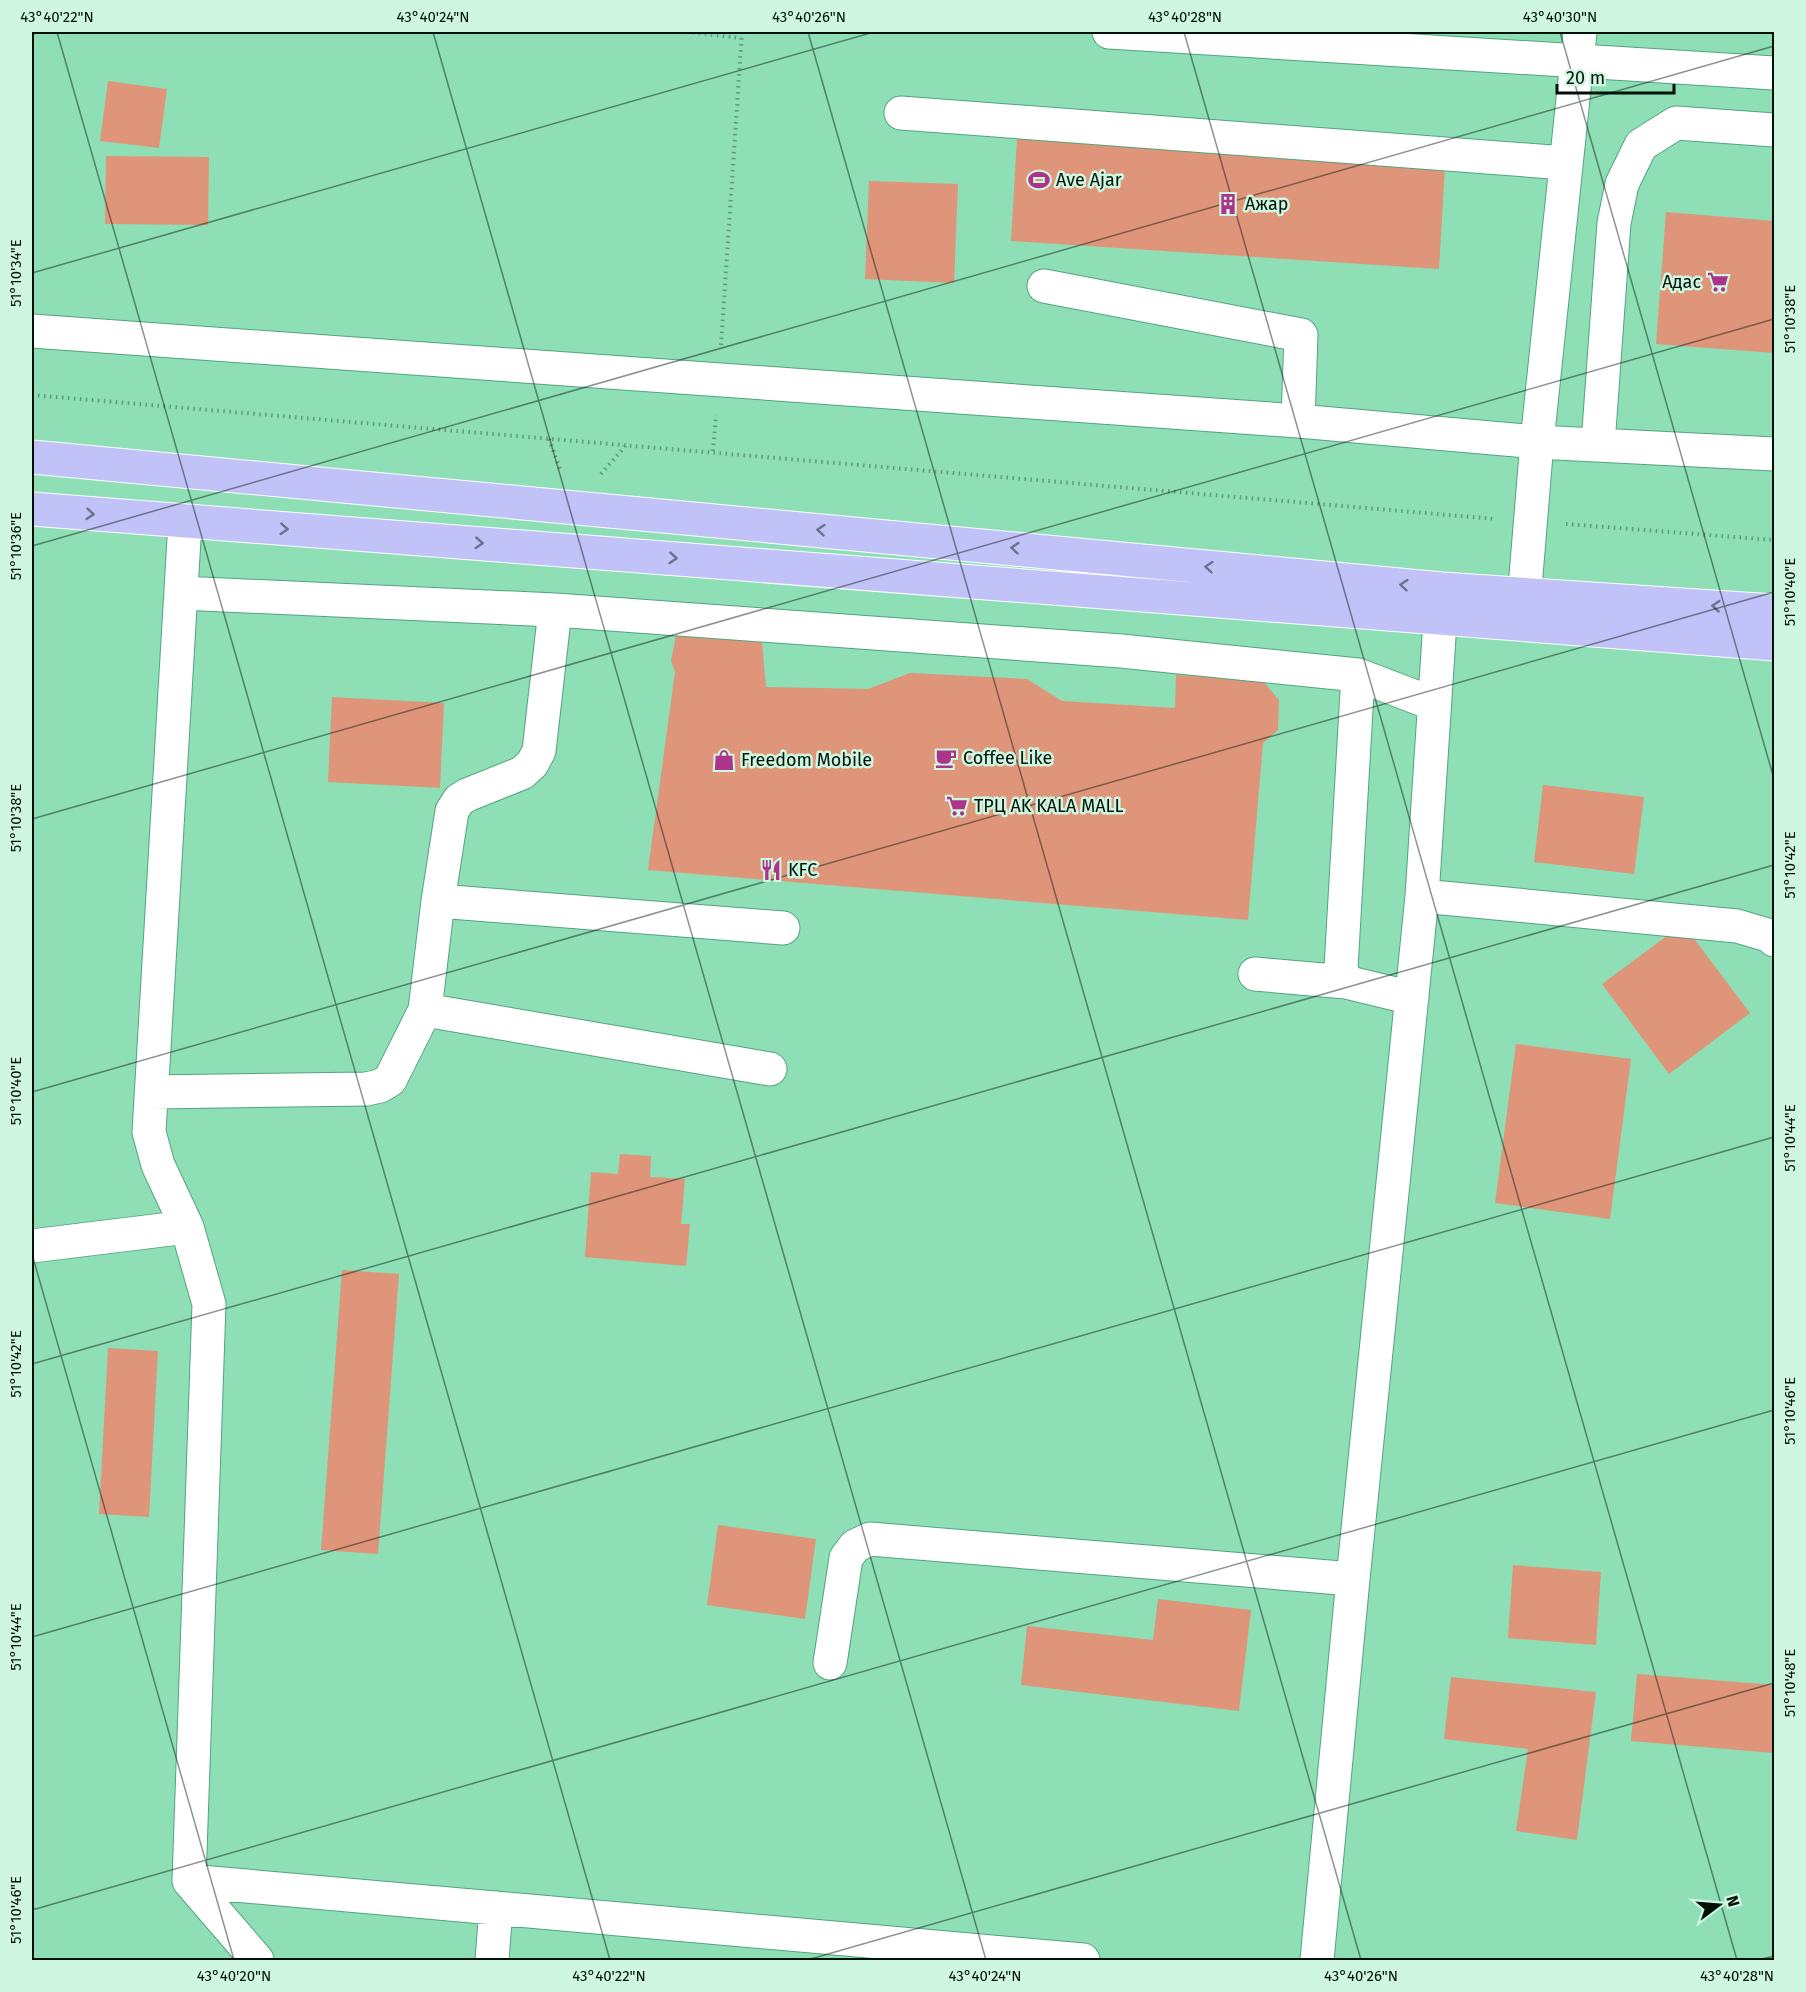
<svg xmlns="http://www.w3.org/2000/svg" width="1806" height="1992" viewBox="0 0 1806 1992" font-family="'Fira Sans',sans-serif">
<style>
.building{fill:#df9579}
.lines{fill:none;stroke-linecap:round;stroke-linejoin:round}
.minor-casing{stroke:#54a47e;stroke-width:35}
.major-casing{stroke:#fff;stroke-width:35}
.path{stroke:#5e9a7c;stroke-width:4;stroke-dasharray:1.5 4.5;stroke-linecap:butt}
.minor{stroke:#fff;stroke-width:33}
.major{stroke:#c1c2f7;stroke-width:33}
.oneway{stroke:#6a738b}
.ticks{fill:none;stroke:#001208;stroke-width:1.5;stroke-opacity:0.45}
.labels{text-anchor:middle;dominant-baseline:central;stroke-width:5;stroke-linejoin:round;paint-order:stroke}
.poi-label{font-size:18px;fill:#001208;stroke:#cff6e0;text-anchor:start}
.neatline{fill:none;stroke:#001208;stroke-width:2}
.ticks-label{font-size:15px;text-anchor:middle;fill:#001208}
</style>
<rect width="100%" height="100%" fill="#8edeb6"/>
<!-- building -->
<path class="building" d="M108,81l59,8 -8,59 -59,-7z
M1017,138l428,28 -6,103 -428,-28z
M106,156l103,1 -1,68 -103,-1z
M869,181l89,3 -4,99 -89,-4z
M1666,212l108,9v132l-118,-9z
M752,632l10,10 4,45 102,2 42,-16 117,6 35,22 113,7 1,-33 86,5 17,20 -1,30 -15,13 -15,177 -600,-50 27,-198 -4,-11 5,-26z
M332,697l112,6 -4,85 -112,-6z
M1543,785l101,12 -10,77 -100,-12z
M1683,924l67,89 -81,61 -67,-90z
M1516,1044l115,15 -21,160 -115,-16z
M620,1154l31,2 -1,21 35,2 -4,45h9l-4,42 -101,-9 6,-85 27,2z
M342,1270l57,4 -21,280 -57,-4z
M108,1348l50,3 -9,166 -50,-3z
M718,1525l98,14 -11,80 -98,-14z
M1513,1565l88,7 -5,73 -88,-7z
M1158,1599l93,11 -12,101 -218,-26 6,-59 126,14z
M1637,1674l137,11v68l-143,-12z
M1451,1677l145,15 -19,148 -61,-9 12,-82 -84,-10z"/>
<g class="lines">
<defs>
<path id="minor" d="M1109,32l665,41
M901,113l664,50
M1044,286l257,49 -3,86
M32,331l1266,90 239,21 237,12
M1598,444l16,-221 8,-39 19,-39 35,-22 98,7
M185,522l-36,610 9,33 29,62 22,77 -20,577 68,79
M181,593l374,17 566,41 237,24 76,29
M1522,624l15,-182 43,-410
M1358,675l-17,293 5,14 66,16
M1422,896l315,30 34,10 3,4
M438,901l345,27
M1255,974l91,8
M425,1010l345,59
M152,1092l214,-3 14,-3 10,-6 35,-70 13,-109 14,-90 7,-11 8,-5 55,-22 10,-9 7,-13 16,-141
M32,1246l155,-19
M830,1663l16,-105 9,-12 15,-7 483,40
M189,1881l894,79
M492,1960l4,-52
M1317,1960l36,-381 69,-683 20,-305"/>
<path id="major" d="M32,457l1410,132 332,22
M32,509l1742,135"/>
</defs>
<!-- minor casing -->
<use href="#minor" class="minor-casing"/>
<!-- major casing -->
<use href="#major" class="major-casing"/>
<!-- path -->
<path class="path" d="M687,32l54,6
M721,345l21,-313
M32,395l1464,124
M549,439l11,30
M713,451l3,-36
M601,474l26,-30
M1566,524l208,16"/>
<!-- minor -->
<use href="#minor" class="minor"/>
<!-- major -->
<use href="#major" class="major"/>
</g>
<!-- one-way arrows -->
<defs><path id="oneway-chevron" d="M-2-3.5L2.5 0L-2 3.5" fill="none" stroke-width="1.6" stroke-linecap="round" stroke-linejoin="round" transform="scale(1.5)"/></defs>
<g class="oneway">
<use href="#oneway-chevron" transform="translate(90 514) rotate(5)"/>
<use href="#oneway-chevron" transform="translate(284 529) rotate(4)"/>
<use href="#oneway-chevron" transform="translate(821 530) rotate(-175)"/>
<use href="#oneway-chevron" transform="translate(479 543) rotate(4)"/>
<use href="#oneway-chevron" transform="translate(1015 548) rotate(-175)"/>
<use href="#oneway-chevron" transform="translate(673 558) rotate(4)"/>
<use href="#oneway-chevron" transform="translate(1209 567) rotate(-175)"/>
<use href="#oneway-chevron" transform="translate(1404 585) rotate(-175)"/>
<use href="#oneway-chevron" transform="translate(1716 606) rotate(-176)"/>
</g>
<!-- ticks -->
<path class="ticks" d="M57,32l553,1928M433,32l553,1928M808,32l553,1928M1184,32l553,1928M1560,32l214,747M32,273l842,-241M32,546l1742,-500M32,819l1742,-500M32,1092l1742,-500M32,1254l202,706M32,1364l1742,-499M32,1637l1742,-500M32,1910l1742,-500M807,1960l967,-277M1758,1960l16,-4"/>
<!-- icons -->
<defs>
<symbol id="stadium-bare" viewBox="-9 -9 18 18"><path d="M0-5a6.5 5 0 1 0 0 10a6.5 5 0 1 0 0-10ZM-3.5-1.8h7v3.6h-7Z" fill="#ac348a" stroke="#cff6e0" stroke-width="2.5" paint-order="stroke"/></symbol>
<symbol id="building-bare" viewBox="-9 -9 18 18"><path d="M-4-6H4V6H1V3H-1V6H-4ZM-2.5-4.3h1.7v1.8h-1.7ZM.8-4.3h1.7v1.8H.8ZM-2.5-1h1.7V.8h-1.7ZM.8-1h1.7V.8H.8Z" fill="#ac348a" stroke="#cff6e0" stroke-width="2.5" paint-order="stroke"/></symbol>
<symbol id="supermarket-bare" viewBox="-9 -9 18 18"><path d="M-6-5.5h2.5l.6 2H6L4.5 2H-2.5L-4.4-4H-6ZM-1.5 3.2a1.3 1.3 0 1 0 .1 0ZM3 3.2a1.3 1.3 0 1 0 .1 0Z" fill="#ac348a" stroke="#cff6e0" stroke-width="2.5" paint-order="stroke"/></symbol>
<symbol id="cafe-bare" viewBox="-9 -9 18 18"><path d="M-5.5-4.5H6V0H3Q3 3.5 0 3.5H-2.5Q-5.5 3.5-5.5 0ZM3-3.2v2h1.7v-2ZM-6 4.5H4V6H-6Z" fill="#ac348a" stroke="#cff6e0" stroke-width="2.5" paint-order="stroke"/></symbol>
<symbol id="shop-bare" viewBox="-9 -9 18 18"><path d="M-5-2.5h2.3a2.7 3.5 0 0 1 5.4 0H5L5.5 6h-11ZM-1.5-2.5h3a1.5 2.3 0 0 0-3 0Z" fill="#ac348a" stroke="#cff6e0" stroke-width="2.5" paint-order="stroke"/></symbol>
<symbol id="restaurant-bare" viewBox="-9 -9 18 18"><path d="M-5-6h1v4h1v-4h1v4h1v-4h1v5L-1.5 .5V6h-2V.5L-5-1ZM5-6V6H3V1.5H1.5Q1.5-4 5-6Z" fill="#ac348a" stroke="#cff6e0" stroke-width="2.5" paint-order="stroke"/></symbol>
</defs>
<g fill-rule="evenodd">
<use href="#stadium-bare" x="1024" y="165" width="30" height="30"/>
<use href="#building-bare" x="1213" y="189" width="30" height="30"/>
<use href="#supermarket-bare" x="1703" y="267" width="30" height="30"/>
<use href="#cafe-bare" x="931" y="743" width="30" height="30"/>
<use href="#shop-bare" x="709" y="745" width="30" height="30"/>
<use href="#supermarket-bare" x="942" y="791" width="30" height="30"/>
<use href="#restaurant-bare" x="756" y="855" width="30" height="30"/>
</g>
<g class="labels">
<!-- poi labels -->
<g class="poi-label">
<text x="1056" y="180">Ave Ajar</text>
<text x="1245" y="204">Ажар</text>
<text x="1701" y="282" text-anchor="end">Адас</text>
<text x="963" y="758">Coffee Like</text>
<text x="741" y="760">Freedom Mobile</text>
<text x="974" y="806">ТРЦ AK KALA MALL</text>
<text x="788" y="870">KFC</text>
</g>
</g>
<!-- border -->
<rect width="1806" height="1992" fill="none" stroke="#cff6e0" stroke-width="66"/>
<!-- north arrow -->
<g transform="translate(1719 1905) rotate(74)" stroke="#cff6e0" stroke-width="4.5" paint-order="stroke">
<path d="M0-4.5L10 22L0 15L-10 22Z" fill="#001208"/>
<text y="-9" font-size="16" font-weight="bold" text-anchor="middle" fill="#001208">N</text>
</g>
<!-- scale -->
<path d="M1557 84v9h117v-9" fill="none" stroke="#001208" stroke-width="3"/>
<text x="1566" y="84" font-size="18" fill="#001208" stroke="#cff6e0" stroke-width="4.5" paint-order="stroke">20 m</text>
<rect x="33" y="33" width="1740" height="1926" class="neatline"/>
<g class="ticks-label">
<text x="57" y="22">43°40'22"N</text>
<text x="433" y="22">43°40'24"N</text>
<text x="809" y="22">43°40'26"N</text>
<text x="1185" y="22">43°40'28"N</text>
<text x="1560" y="22">43°40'30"N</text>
<text transform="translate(16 273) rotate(-90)" y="5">51°10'34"E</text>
<text transform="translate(1790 319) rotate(-90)" y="5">51°10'38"E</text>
<text transform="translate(16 546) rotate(-90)" y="5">51°10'36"E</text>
<text transform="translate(1790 592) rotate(-90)" y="5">51°10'40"E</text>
<text transform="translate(16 818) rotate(-90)" y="5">51°10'38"E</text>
<text transform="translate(1790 865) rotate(-90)" y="5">51°10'42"E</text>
<text transform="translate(16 1091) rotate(-90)" y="5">51°10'40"E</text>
<text transform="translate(1790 1138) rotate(-90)" y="5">51°10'44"E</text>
<text transform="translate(16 1364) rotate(-90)" y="5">51°10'42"E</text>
<text transform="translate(1790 1411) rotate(-90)" y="5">51°10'46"E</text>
<text transform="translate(16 1637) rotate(-90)" y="5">51°10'44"E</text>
<text transform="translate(1790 1683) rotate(-90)" y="5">51°10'48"E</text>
<text transform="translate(16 1910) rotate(-90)" y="5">51°10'46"E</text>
<text x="234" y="1981">43°40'20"N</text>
<text x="609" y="1981">43°40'22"N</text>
<text x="985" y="1981">43°40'24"N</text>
<text x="1361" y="1981">43°40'26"N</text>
<text x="1737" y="1981">43°40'28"N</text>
</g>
</svg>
